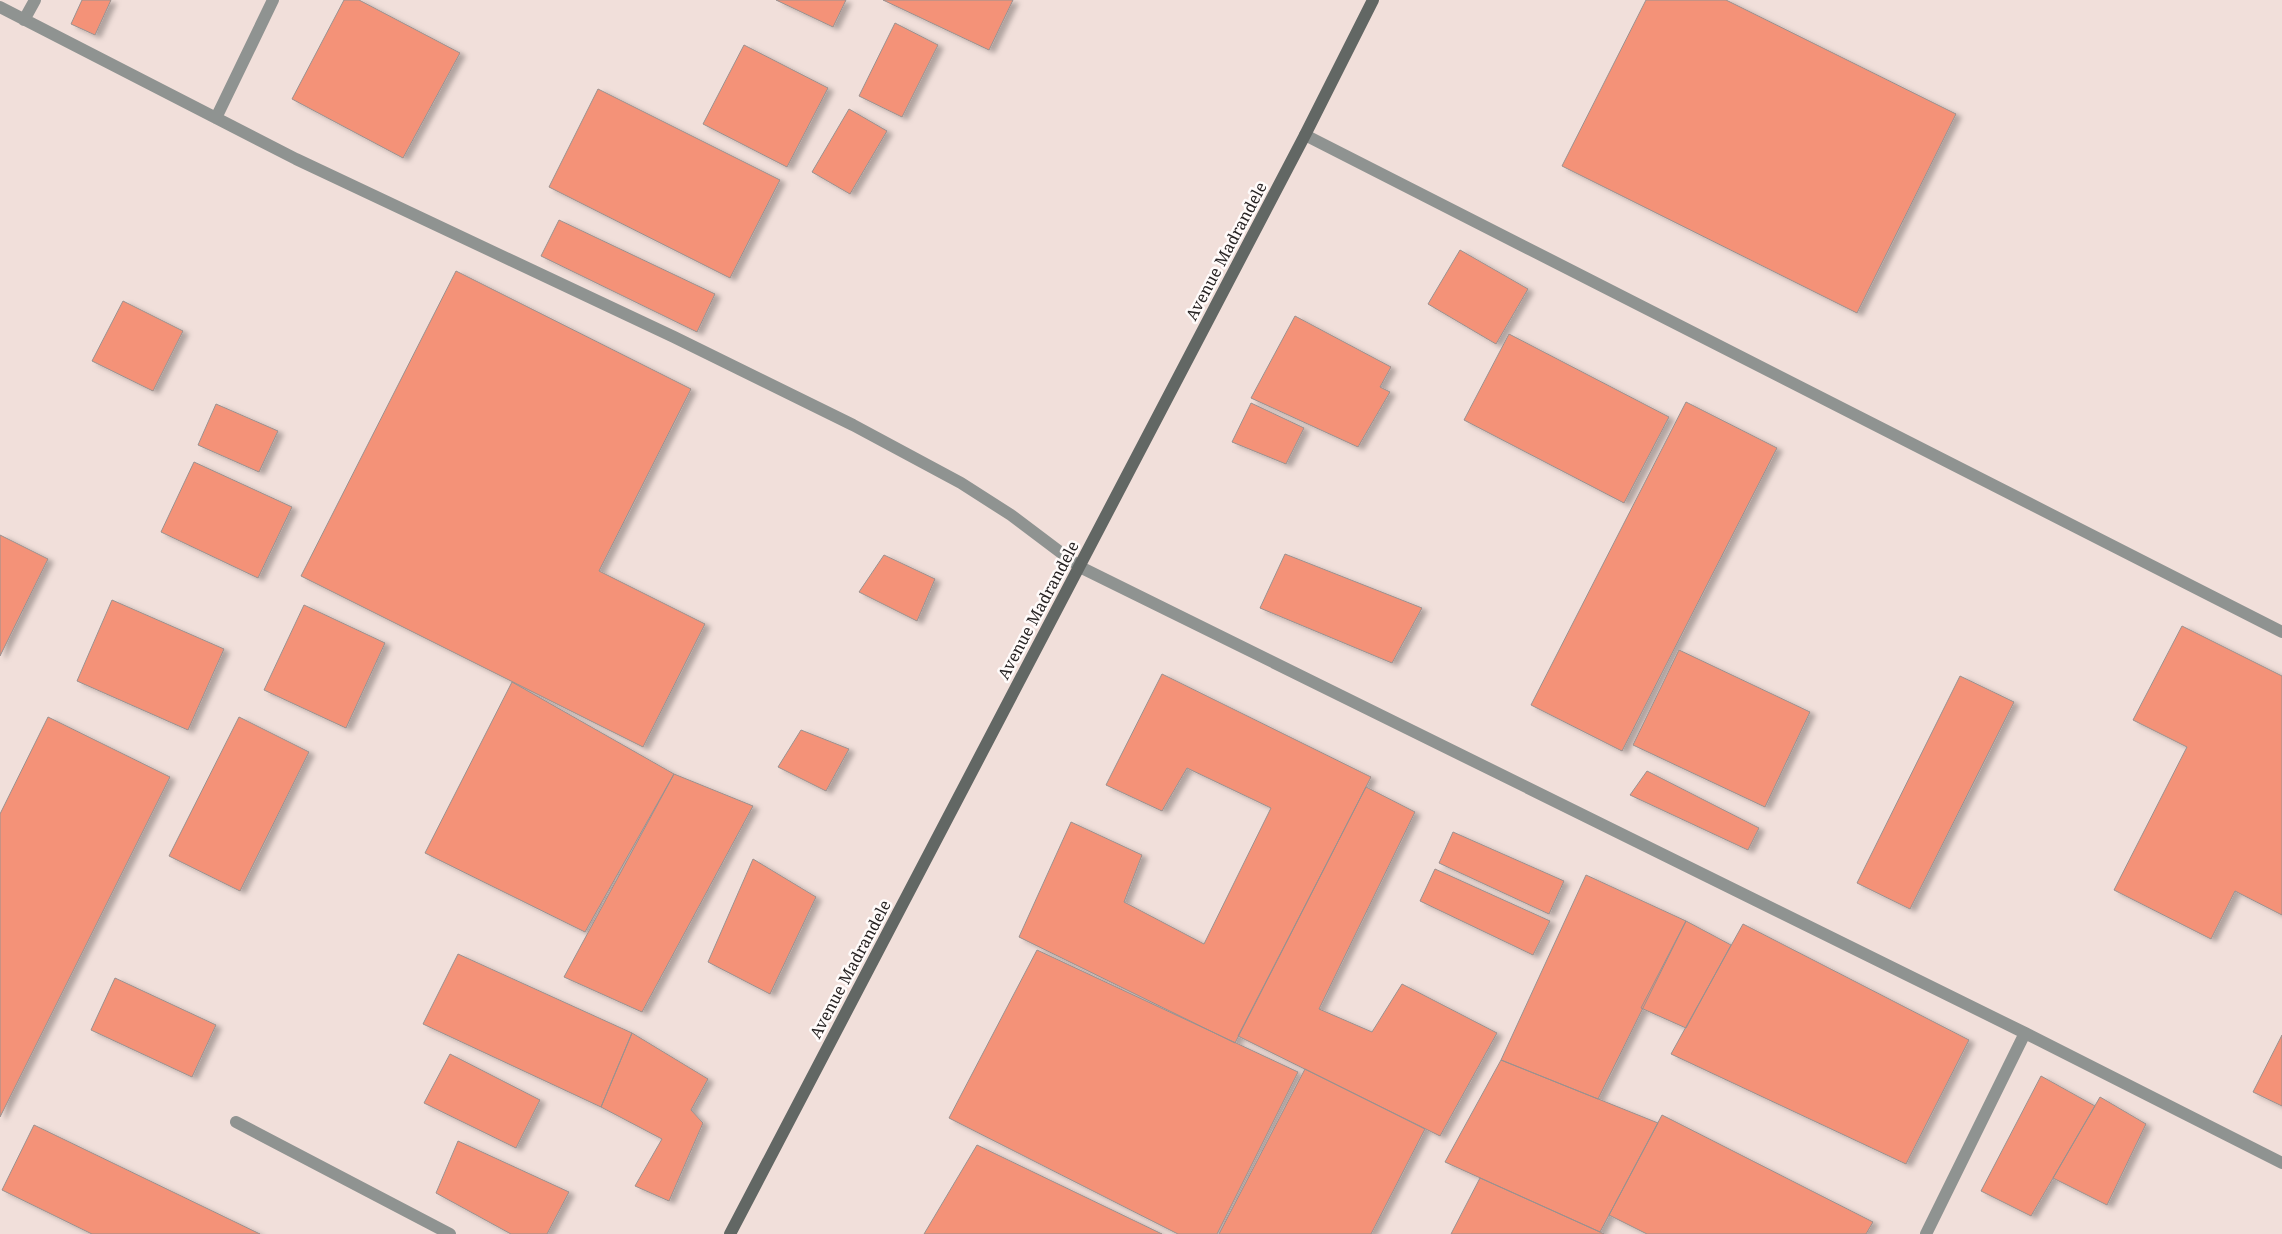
<svg xmlns="http://www.w3.org/2000/svg" width="2282" height="1234" viewBox="0 0 2282 1234" font-family="'Noto Serif',serif">
<style>
.built{fill:#f1dfda}
.building{fill:#f49278;stroke:#9a918f;filter:url(#shadow)}
.lines{fill:none;stroke-linecap:round;stroke-linejoin:round}
.lane{stroke:#8f9391;stroke-width:12}
.street{stroke:#8f9391;stroke-width:12}
.secondary{stroke:#626764;stroke-width:12}
.labels{text-anchor:middle;dominant-baseline:central;stroke-width:5;stroke-linejoin:round;paint-order:stroke}
.street-label{font-size:16px;fill:#272323;stroke:#fffbfa}
</style>
<defs>
<filter id="shadow"><feDropShadow dx="5.5" dy="3" stdDeviation="2.5" flood-color="#0004"/></filter>
</defs>
<rect width="100%" height="100%" fill="#f6ecea"/>
<!-- built -->
<path class="built" d="M0,0h2282v1234h-2282z"/>
<!-- building -->
<path class="building" d="M82,0h29l-16,35 -24,-11z
M344,0h15l101,53 -57,105 -111,-59z
M776,0h70l-13,27z
M883,0h130l-24,50z
M1646,0h80l230,114 -99,199 -295,-147z
M895,23l43,22 -36,72 -43,-21z
M744,45l84,43 -41,79 -84,-43z
M598,89l182,91 -50,98 -181,-91z
M849,109l38,22 -37,63 -38,-22z
M559,220l156,74 -18,38 -156,-76z
M1460,250l68,39 -32,55 -68,-40z
M456,271l235,118 -92,182 106,53 -62,123 -342,-171z
M123,301l60,30 -30,60 -61,-30z
M1295,316l96,51 -11,20 10,5 -32,55 -107,-49z
M1509,334l160,83 -45,86 -160,-83z
M1686,402l91,46 -155,303 -91,-46z
M1251,403l53,25 -18,36 -54,-22z
M216,404l62,27 -19,41 -61,-27z
M194,462l98,45 -34,71 -97,-46z
M0,535l48,24 -48,97z
M1285,554l137,54 -30,55 -132,-55z
M884,555l51,24 -18,42 -58,-29z
M112,600l112,49 -36,81 -111,-49z
M304,605l81,38 -39,85 -82,-38z
M2182,626l100,50v239l-47,-24 -24,48 -97,-49 73,-143 -54,-27z
M1679,650l131,62 -45,95 -132,-62z
M1162,674l209,103 -136,266 -216,-106 52,-115 71,33 -18,47 80,42 67,-136 -84,-40 -25,43 -56,-26z
M1960,676l54,26 -104,207 -53,-26z
M512,682l162,92 -89,158 -160,-79z
M48,717l122,60 -170,340v-303z
M239,717l70,35 -69,139 -71,-35z
M801,730l48,19 -23,42 -48,-24z
M1647,771l112,57 -11,22 -118,-55z
M674,774l79,32 -111,206 -78,-35z
M1366,787l49,25 -96,197 53,23 30,-48 95,49 -57,103 -202,-100z
M1453,832l111,49 -15,33 -110,-51z
M753,859l63,38 -46,97 -62,-32z
M1435,869l115,52 -17,34 -113,-54z
M1586,875l100,46 -88,178 -97,-39z
M1686,921l45,24 -45,83 -45,-20z
M1743,924l226,116 -63,124 -235,-110z
M1037,950l261,122 -81,162h-39l-229,-116z
M458,954l174,79 -31,74 -178,-83z
M115,978l101,47 -24,52 -101,-47z
M632,1033l76,46 -17,31 12,13 -34,78 -34,-15 27,-47 -61,-32z
M2282,1035v71l-29,-14z
M450,1054l90,46 -24,48 -92,-45z
M1501,1060l157,63 -58,109 -155,-70z
M1305,1069l120,60 -54,105h-152z
M2041,1076l54,30 -64,110 -50,-25z
M2100,1097l46,27 -39,81 -54,-27z
M1662,1115l211,107 -7,12h-219l-38,-19z
M34,1125l226,109h-168l-90,-44z
M458,1141l111,51 -22,42h-36l-75,-41z
M977,1145l185,89h-238z
M1480,1178l120,54 4,2h-153z"/>
<g class="lines">
<!-- lane -->
<path class="lane" d="M236,1122l214,112"/>
<!-- street -->
<path class="street" d="M0,7l296,152 378,178 179,88 108,58 50,32 69,52 945,466 257,130
M24,20l11,-20
M216,118l57,-118
M1305,135l977,497
M1926,1234l99,-201"/>
<!-- secondary -->
<path class="secondary" d="M730,1234l575,-1099 68,-135"/>
</g>
<g class="labels">
<!-- street labels -->
<g class="street-label">
<text transform="translate(1226 251) rotate(-62)">Avenue Madrandele</text>
<text transform="translate(1038 610) rotate(-62)">Avenue Madrandele</text>
<text transform="translate(850 969) rotate(-62)">Avenue Madrandele</text>
</g>
</g>
</svg>
